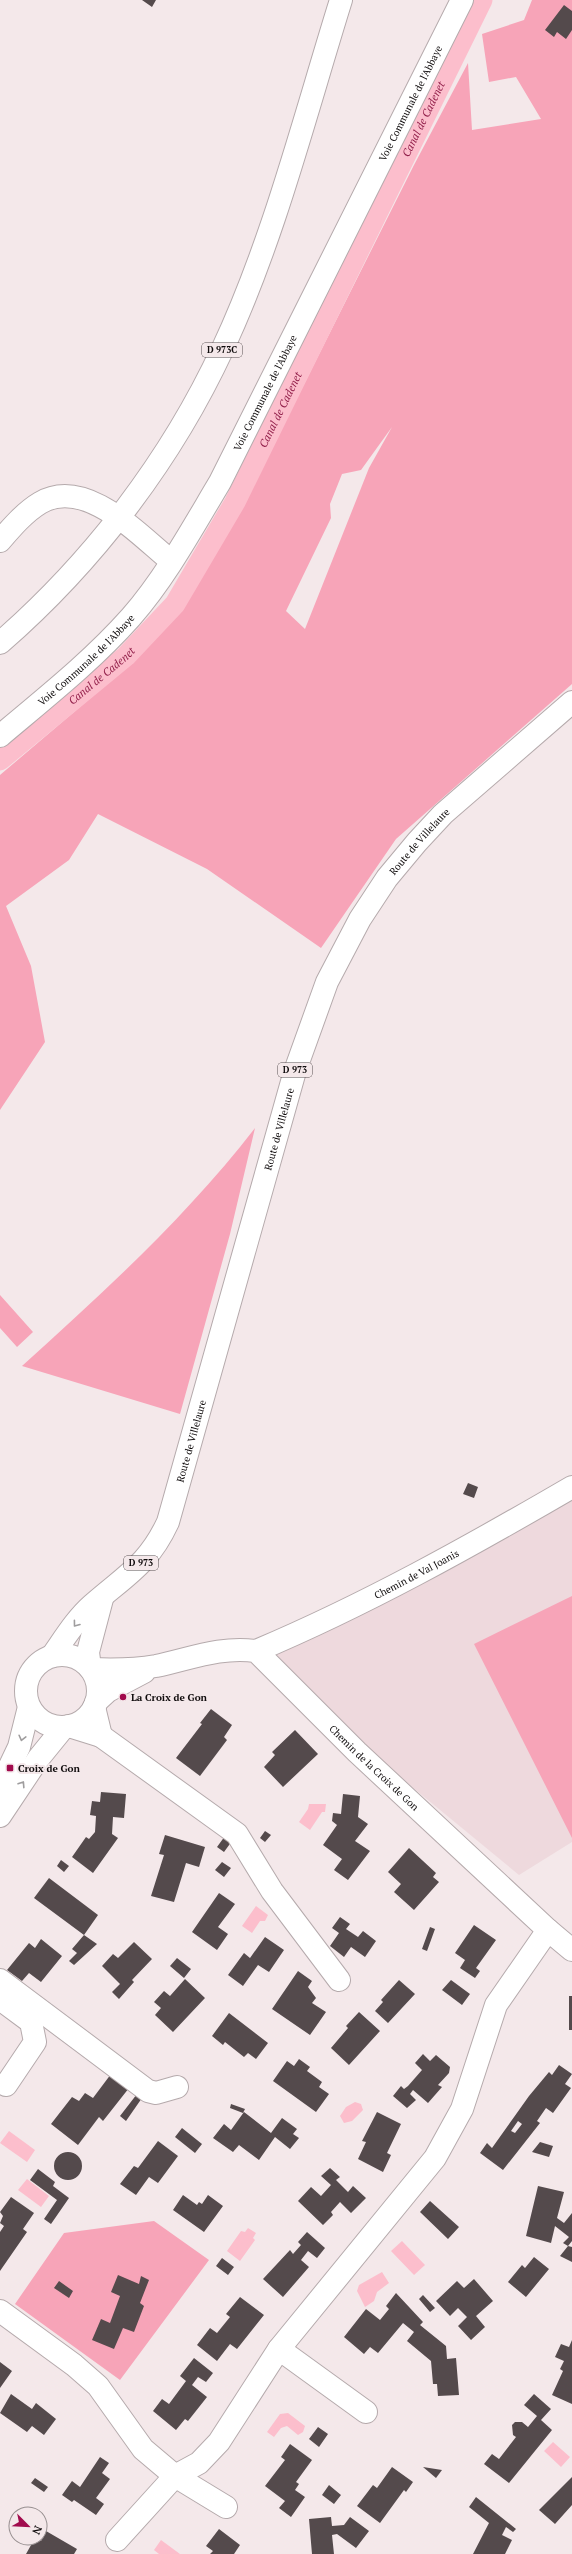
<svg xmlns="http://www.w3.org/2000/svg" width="572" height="2554" viewBox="0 0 572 2554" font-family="'PT Serif',serif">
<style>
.built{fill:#eed9dd}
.green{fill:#f7a4b8;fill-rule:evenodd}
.water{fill:#fcbecc}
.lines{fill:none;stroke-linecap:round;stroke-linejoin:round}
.canal{stroke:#fcbecc;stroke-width:21}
.building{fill:#544a4c;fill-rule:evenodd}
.minor-casing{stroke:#b5aaac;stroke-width:24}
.major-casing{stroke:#b5aaac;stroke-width:24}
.minor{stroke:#fff;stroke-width:22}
.major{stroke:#fff;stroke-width:22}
.oneway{stroke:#9f9d9e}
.poi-dot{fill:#a10b4d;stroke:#f4e8ea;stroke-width:1.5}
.labels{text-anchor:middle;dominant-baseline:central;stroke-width:4;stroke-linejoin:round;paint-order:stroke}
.shield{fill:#f4e8ea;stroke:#544d4f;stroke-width:1}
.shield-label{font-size:9px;font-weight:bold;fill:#0f0b0c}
.street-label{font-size:10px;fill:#0f0b0c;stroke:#f4e8ea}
.poi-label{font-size:10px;font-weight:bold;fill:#0f0b0c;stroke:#f4e8ea;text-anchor:start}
.water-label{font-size:11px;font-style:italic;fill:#921f4a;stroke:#f4e8ea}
</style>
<rect width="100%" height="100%" fill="#f4e8ea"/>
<!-- built -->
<path class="built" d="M572,1481v361l-53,33 -136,-112 -115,-116z"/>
<!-- green -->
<path class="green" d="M532,0h40v684l-176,155 -75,109 -114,-79 -109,-55 -29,46 -63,46 25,60 14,76 -45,68v-335l94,-80 60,-55 27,-30 67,-114 166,-331 54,-102 4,67 69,-11 -25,-42 -27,5 -7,-48 42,-14zM392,427l-23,41 -64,161 -19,-18 45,-93 -1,-14 12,-30 19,-4z
M255,1128l-25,106 -50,180 -158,-48c83,-75 165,-150 233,-238z
M0,1295l33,37 -16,15 -17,-19z
M572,1596v242l-98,-194z
M154,2221l55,39 -89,120 -105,-76 49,-71z"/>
<!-- water -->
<path class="water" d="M309,1804h17l-1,8h-3l-12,18 -11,-8 9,-13z
M256,1906l12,9 -3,6h-5l-8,12 -10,-7z
M355,2102l6,2 2,6 -11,11 -8,2 -4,-7 6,-9z
M9,2131l26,19 -8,12 -27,-19z
M27,2179l22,17 -8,11 -23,-17z
M248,2228l8,5 -3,5 2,2 -15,21 -13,-10 14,-20 4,1z
M402,2241l23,24 -11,10 -23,-24z
M382,2272l7,11 -12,9 -3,9 -9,6 -8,-16 2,-6z
M288,2413l17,13 -2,6 -5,3 -11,-9 -6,2 -7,9 -7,-5 13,-18z
M553,2442l17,15 -9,10 -17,-16z
M161,2540l19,14h-21l-5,-4z"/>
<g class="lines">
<!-- canal -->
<path class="canal" id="s1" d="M0,760l126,-104 49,-52 60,-102 247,-502"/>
</g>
<!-- building -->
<path class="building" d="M142,0h14l-4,7z
M564,5l8,6v19l-6,9 -9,-7 -3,5 -9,-7z
M468,1483l10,4 -4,11 -11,-4z
M211,1709l21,16 -8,12 3,3 -27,36 -24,-18 26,-34 -2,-1z
M295,1730l23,24 -35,33 -19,-20 11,-12 -3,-3z
M101,1792l25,2 -2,24 -11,-1 -1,17 6,4 -25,35 -21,-16 14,-20 3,2 6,-7 1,-16 -6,-1 2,-14 8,1z
M343,1794l17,2 -2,21 10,7 -13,17 15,10 -22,29 -14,-10 8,-11 -19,-14 14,-20 -5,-4 1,-8 8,1z
M265,1831l6,4 -6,7 -5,-4z
M165,1835l40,12 -6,20 -13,-4 -12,39 -23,-6 13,-41 -5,-1z
M225,1836l7,5 -8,11 -7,-5z
M409,1848l27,25 -3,4 6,5 -25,28 -20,-18 7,-8 -13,-12z
M61,1860l8,6 -5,6 -7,-6z
M222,1862l9,6 -7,9 -9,-7z
M49,1878l49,37 -14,20 -50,-37z
M219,1893l16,11 -17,23 10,7 -11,16 -25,-18z
M340,1917l10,7 -4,5 12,8 5,-6 13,10 -11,16 -14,-10 -7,10 -14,-11 9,-13 -7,-5z
M474,1925l22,15 -20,28 4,3 -5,7 -15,-10 5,-8 -10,-7z
M430,1927l5,2 -8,22 -5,-2z
M84,1935l13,9 -23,21 -5,-4 8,-8 -5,-4z
M265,1937l19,13 -15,22 -11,-7 -15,21 -15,-11 16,-22 6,5z
M41,1939l21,17 -21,26 -12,-9 -7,8 -15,-11 22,-27 6,5z
M134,1942l18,17 -20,21 2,2 -15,17 -7,-7 8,-8 -18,-18 11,-12 5,4z
M177,1958l14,11 -7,9 -14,-12z
M298,1971l14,10 -4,6 8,11 -4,5 14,9 -16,23 -38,-26z
M185,1979l20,19 -32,34 -18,-17 6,-7 -7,-6 10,-11 6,5z
M399,1980l16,14 -27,29 -13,-12 8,-9 -2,-2z
M451,1980l19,14 -8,11 -20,-15z
M569,1996h3v34h-3z
M359,2012l21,19 -31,34 -18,-17 17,-20 -2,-2z
M229,2013l39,30 -12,16 -8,-6 -4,4 -19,-15 -2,3 -11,-9z
M423,2054l7,7 6,-6 14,12 -1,6 -11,12 4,2 -14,16 -15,-13 -3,4 6,6 -9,8 -14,-12 8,-10 3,3 4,-3 14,-16 -7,-7z
M299,2059l11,8 -3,4 15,11 -3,5 10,7 -13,18 -43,-31 14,-20 7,5z
M559,2065l13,9 -7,10 6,4 -18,25 -7,-5 -9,13 3,2 -37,47 -23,-17 7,-10 5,5 37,-52 20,-24 3,3zM518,2121l4,3 -7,9 -4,-2z
M111,2074l18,14 -26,33 -4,-4 -21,28 -27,-21 21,-27 7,4 6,-8 8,5z
M137,2094l5,4 -16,23 -6,-5z
M231,2104l14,5 -2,4 -13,-5z
M244,2112l27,21 11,-15 15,11 -4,5 6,4 -9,11 -15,-12 -16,23 -20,-15 -6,7 -20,-14 11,-14 7,6z
M377,2112l24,12 -14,29 4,2 -8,17 -25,-13 8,-17 -4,-1z
M182,2128l20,16 -7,9 -20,-16z
M158,2141l20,15 -20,27 -9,-6 -13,18 -16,-11 14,-18 4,2z
M540,2142l13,4 -4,11 -17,-5z
M54 2166a14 14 0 1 1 28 0a14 14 0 1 1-28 0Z
M330,2168l10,9 -4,3 12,12 5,-6 13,12 -15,15 -11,-11 -9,10 2,3 -10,10 -25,-24 13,-14 10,9 10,-11 -10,-9z
M38,2169l17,13 -2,4 16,12 -18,26 -7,-5 13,-19 -27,-20z
M538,2186l26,6 -7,26 7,5 8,-10v28l-4,5 -5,-3 6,-6 -14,-11 -4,17 -25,-7z
M183,2195l14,10 2,-3 3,2 6,-9 15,11 -19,26 -31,-22z
M11,2197l23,16 -11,16 4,3 -27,39v-39l4,-6 -4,-3 3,-7 -3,-4z
M430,2201l29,26 -11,12 -28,-27z
M307,2232l18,16 -8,10 -9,-7 -7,9 8,7 -26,30 -20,-18 27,-29 3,4 8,-9 -3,-3z
M568,2246l4,1v15l-12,-6z
M534,2257l15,12 -23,28 -18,-15 14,-17 3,3z
M222,2258l12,9 -6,8 -12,-9z
M118,2275l21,9 2,-8 8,4 -9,23 4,3 -10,26 -11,-4 -9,21 -22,-9 9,-21 9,4 10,-27 -9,-4z
M474,2279l19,22 -17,15 9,11 -14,13 -13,-14 9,-9 -9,-9 -8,8 -14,-15 21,-20 7,7z
M59,2281l14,10 -4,7 -15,-10z
M396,2293l27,29 -3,3 26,21 1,13 9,-1 3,37 -21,1 -1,-12h-4l-2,-23 -24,-20 7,-9 -11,-9 -25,30 -8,-6 -6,7 -20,-17 22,-28 14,11 9,-11 -3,-3z
M423,2295l12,13 -5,4 -11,-13z
M240,2297l24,18 -27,34 -7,-5 -13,17 -20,-16 13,-17 7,5 13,-16 -4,-3z
M572,2340v64l-20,-9 11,-24 -3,-2 4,-8 -9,-4 6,-13 8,3z
M194,2358l19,15 -7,9 -8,-5 -6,8 15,12 -19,24 -3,-2 -9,11 -23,-19 9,-12 7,5 17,-23 -6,-5z
M0,2362l12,9 -12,17z
M11,2394l21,15 4,-6 20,16 -12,16 -12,-9 -5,6 -27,-19z
M534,2394l17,15 -10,11 11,10 -43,53 -25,-19 8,-10 7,5 17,-22 -3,-2 -1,-10 3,-3h7l6,5 9,-11 -13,-11z
M318,2427l10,7 -9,13 -10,-8z
M290,2444l22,16 -16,22 3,2 -4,6 10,7 -14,20 -12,-9 6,-7 -20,-15 20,-26 -4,-3z
M100,2457l9,6 -7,10 8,6 -14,19 8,6 -8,11 -22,-15 -2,2 -10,-7 10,-14 8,6z
M392,2467l21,15 -7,10 -2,-2 -24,33 -23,-17 16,-21 4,3z
M423,2467l19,3 -6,8z
M572,2477v28l-17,19 -16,-14z
M35,2478l13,9 -4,5 -13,-9z
M329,2485l12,10 -7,9 -12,-9z
M476,2497l40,32 -3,3 -7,-5 -4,8 10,5 -7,14h-32l16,-31 -20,-16z
M331,2517l1,9 12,-1 6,-8 19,14 -13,17 -19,-14 -5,1 2,19h-22l-3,-35z
M219,2529l21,16 -6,9h-24l3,-3 -7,-5z
M46,2531l31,18 -3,5h-48l9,-16 6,3z"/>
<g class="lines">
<defs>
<g id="minor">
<path d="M0,541c12,-14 25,-29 40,-38 45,-27 99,32 131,58"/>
<path id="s2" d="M0,736c45,-38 92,-75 131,-119 35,-40 62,-90 89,-135l242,-482"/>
<path id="s3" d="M256,1651c109,-46 213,-104 316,-164"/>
<path id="s4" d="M91,1669c22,1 42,1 65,-3 34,-7 64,-20 100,-15l101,101 191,178 24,20"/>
<path d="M96,1702l12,-11 36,-19"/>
<path d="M69,1726l32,10 -7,-29"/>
<path d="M101,1736l136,98 35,57 67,89"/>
<path d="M0,1980l148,111 8,2 21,-6"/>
<path d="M0,1999l31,23 4,20 -29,43"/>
<path d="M0,2311l74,54 24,21 45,63 32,27 51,31"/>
<path d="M279,2349l87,63"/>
<path d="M117,2540l58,-64 24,-13 20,-21 60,-93 156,-191 27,-49 34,-104 52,-75"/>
</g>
<g id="major">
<path d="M0,643c93,-81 171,-183 223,-295 51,-109 82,-233 118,-348"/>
<circle cx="62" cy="1691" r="36"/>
<path id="s5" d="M52,1656c12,-17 24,-37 40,-51 34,-30 56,-40 76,-83l127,-451 32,-89 33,-63 27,-41 30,-36 26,-28 129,-112"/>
<path d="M90,1668l-2,-16 14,-53"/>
<path d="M0,1787l19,-40 10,-40"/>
<path d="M0,1816l38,-57 26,-32"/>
</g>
</defs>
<!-- minor casing -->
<use href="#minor" class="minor-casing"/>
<!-- major casing -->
<use href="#major" class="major-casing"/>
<!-- minor -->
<use href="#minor" class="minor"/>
<!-- major -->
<use href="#major" class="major"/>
</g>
<!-- one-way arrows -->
<defs><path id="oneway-chevron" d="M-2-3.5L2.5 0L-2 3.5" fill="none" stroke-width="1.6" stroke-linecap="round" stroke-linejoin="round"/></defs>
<g class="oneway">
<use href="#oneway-chevron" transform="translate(76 1624) rotate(127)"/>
<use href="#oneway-chevron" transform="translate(22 1738) rotate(104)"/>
<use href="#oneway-chevron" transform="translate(22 1784) rotate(-57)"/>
</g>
<!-- markers -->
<g class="poi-dot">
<circle cx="123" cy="1697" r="4"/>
<rect x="6" y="1764" width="8" height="8" rx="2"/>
</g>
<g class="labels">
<!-- shield labels -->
<g class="shield">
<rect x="202" y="343" width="40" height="14" rx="3"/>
<rect x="278" y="1063" width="34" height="14" rx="3"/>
<rect x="124" y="1556" width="34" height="14" rx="3"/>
</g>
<g class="shield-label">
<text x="222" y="350">D 973C</text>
<text x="295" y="1070">D 973</text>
<text x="141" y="1563">D 973</text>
</g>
<!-- street labels -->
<g class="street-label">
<text stroke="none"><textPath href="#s2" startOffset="763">Voie Communale de l'Abbaye</textPath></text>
<text stroke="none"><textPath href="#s2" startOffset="439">Voie Communale de l'Abbaye</textPath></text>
<text stroke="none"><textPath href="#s2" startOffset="115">Voie Communale de l'Abbaye</textPath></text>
<text stroke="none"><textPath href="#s5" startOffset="911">Route de Villelaure</textPath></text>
<text stroke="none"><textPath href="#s5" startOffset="587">Route de Villelaure</textPath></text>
<text stroke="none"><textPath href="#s5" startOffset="263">Route de Villelaure</textPath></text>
<text stroke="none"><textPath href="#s3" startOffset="178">Chemin de Val Joanis</textPath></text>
<text stroke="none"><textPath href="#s4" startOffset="333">Chemin de la Croix de Gon</textPath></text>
</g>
<!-- poi labels -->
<g class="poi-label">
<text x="131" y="1697">La Croix de Gon</text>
<text x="18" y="1768">Croix de Gon</text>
</g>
<!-- water labels -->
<g class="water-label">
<text stroke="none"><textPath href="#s1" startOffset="780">Canal de Cadenet</textPath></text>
<text stroke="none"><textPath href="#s1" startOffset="456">Canal de Cadenet</textPath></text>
<text stroke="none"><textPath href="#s1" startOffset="132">Canal de Cadenet</textPath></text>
</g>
</g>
<!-- north arrow -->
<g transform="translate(28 2526) rotate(114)"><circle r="19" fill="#f4e8ea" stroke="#989091"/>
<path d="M0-3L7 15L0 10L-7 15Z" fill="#a10b4d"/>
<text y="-6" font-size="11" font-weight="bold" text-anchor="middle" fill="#0f0b0c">N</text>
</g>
</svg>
